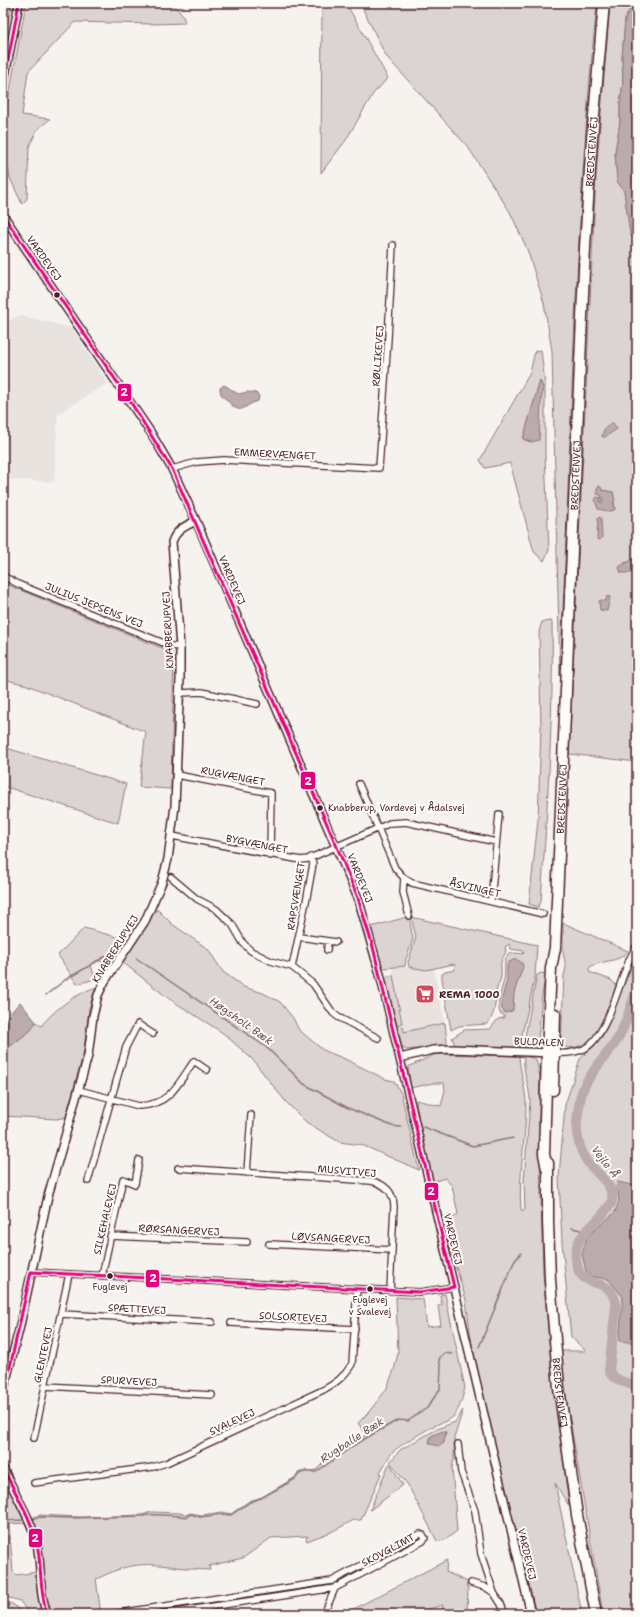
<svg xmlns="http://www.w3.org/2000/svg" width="640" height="1617" viewBox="0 0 640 1617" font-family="'Shantell Sans',sans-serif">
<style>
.built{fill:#e9e3e0}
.green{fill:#dcd4d2;stroke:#937a7e;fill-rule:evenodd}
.water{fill:#bbabac;stroke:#8e7378}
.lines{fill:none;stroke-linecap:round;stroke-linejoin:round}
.stream{stroke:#8e7378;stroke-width:1.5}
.canal{stroke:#bbabac;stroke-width:5.5}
.river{stroke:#bbabac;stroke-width:10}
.minor-casing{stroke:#4a1f2b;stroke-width:8}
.tertiary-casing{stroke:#4a1f2b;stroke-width:10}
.trunk-casing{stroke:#4a1f2b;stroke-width:13}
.minor{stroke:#fdfcf7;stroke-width:5.5}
.tertiary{stroke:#fdfcf7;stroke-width:7}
.trunk{stroke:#fdfcf7;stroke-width:10}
.bus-1-casing{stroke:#fdfcf7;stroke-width:6}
.bus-1{stroke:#e5007d;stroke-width:3}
.bus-dot{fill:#4a1f2b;stroke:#fdfcf7;stroke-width:1.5}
.labels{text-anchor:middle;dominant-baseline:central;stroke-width:4;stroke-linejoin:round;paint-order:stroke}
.bus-label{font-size:9px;fill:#4a1f2b;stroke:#fdfcf7}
.street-label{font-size:10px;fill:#4a1f2b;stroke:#fdfcf7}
.poi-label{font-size:10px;font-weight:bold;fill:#4a1f2b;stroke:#fdfcf7;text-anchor:start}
.water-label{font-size:11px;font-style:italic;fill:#725058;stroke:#fdfcf7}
.line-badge{stroke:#fdfcf7;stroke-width:1.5}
.badge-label{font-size:11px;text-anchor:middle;font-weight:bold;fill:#fff}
</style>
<rect width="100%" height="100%" fill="#f6f3ef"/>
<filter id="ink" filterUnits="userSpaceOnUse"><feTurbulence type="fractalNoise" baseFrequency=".025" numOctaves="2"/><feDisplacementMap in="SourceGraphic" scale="8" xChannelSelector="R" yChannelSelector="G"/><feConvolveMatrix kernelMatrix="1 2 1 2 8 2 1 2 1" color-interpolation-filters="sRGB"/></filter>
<g filter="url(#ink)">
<!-- built -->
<path class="built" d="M19,315l53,13 36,55 -50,31 -4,68 -51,-3v-155z
M405,966l21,4 8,-2 11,55 -41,9 -12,-65z"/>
<!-- green -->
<path class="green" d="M3,3h9l-9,42z
M26,3h146l11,13 2,7 -32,1 -78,-2 -47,50 -6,43 28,4 -13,11 -8,17 -2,52 -5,5 -12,-26 -5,-26 -2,-24z
M322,3h13l1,5 4,-5h6l42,75 -15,16 -27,46 -25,33z
M360,3h237c-23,224 -26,449 -37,673l-8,-325 -8,-48 -17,-54 -17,-37 -42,-65 -82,-91z
M610,3h23l-8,16 -3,39 1,25 -3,20v19l-5,30 2,29 7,10 6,42 7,11v313l-5,4 -8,2 9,6 4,-4v197l-68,-8 27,-580zM599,486l1,4 13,2 2,17 -1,1 -13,-1 -2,-12 1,5 3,1z
M541,350l4,34v72l4,94 -5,11 -10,-9 -24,-89 -25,5 -5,-8 50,-87 5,-22zM540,381l3,6 -12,55 -8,-3z
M3,583l169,69 2,4 -3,133 -32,-2 7,-55 -119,-47 -24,-6z
M552,621c2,94 -5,187 -11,281l-3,5 -9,-3 9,-84 3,-93 -2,-96 3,-9z
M3,747l123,37 -8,39 -115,-37z
M157,909l15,15 36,25 15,23 21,15 19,6 17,9 13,16 6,12 24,20 22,9 40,20 9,2 7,12 18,77 -57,-25 -23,-3 -33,-20 -20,-20 -34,-43 -29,-26 -55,-35 -47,-37z
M407,917h2l4,22 -7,20 -1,7 -20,2 -4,-2 -10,-39z
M411,917l126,28 -2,32 -16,71 -61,-2 -3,-1 -3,-7 12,-8 26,-1 8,-10 6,-1v-3l-4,-2c-4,-12 2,-23 4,-34 3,-13 -6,-30 19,-25l1,-3 -13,-2 -2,-5 -4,3 1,5c-8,12 -4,12 -5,24 0,4 -3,8 -4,12 -2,12 -1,27 -10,36l-28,2 -8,4 -9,-51v-5l3,-2 10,-2 -1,-6 -28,6 -17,-3 -1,-5 8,-25z
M563,923l65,28c-9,13 -29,8 -39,17v4l22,8 5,5c-4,14 -12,34 -20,47 -6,10 -24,22 -35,12l3,-69 2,-7 -3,-16z
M84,928l40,11 -15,26 -12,-5 -6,5 4,14 -18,5 -19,-29z
M637,954v660h-34l-38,-224 -4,-39h25l-15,-14 -9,-95 -3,-65 6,-72 15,-46 22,-22z
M541,973l5,1 -4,21 -4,46 -3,4 -11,3v-6l13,-67z
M393,975l9,48 -5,2 -13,-44 2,-4z
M96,987l-7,21 -5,42 -18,67 -9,2 -54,-3v-64l28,-22 5,-8 5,4c15,-18 33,-31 55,-39z
M445,1023l2,19 -2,4 -39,4 -5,-5 -3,-18 5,-1 1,6z
M436,1054l83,2c1,17 7,32 7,49 0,35 -8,70 -5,105h4l-1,-29 6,-80c0,-15 -8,-29 -6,-45l12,3 4,18 -1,42 4,154 8,90 18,143 -14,-23 27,131h-46l-63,-259 -7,-55 -23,-75 15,-11 -6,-28 -7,-8 -12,4 -14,-61 -3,-21 25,6 4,-16 -1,-7h-11l-22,5 -3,-21z
M445,1294l20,94c-3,10 -5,21 -12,29 -5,4 -11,5 -17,8 -12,6 -29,16 -40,24 -8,6 -10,15 -16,23l1,2 -20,46h-7l-23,12 -24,9 -1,-2 2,-3 -37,2 -28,20 -34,8 1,4c-26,0 -53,-9 -79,-4 -12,2 -23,8 -35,13l5,35h-48l-9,-25 -2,-40 -11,-33 1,2 7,-3 41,2 62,-2 9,-3 29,1 6,2 4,-2 12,2 20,-3 9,2 18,-13 13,-4 32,-19 5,-6 5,-2 6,1 6,-1 7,-7 43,-28 -8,-12 10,-10 18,-23 8,-20 4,-17 -2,-56 27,2 4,28 14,-2 -3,-19 4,-1 -2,-10z
M463,1410l-9,28v21l-2,8 5,64 -12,9 -8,1 -29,-56 -18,-23 10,-12 37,-21 18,-7z
M390,1464l13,21 -33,25 18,-44z
M10,1491l15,32 -16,1 4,48 4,3 19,-3 2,24 5,18h-14l-9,-13 -17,-5v-104z
M447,1560l-1,12 24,11 -1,1h-2l-1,3h2l-1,27h-26l2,-9 -32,9h-67z
M3,1600l11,5 9,9h-20z"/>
<!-- water -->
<path class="water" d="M633,3h4v241l-7,-11 -6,-42 -7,-10 -2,-29 5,-30v-19l3,-20 -1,-25 3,-39z
M540,381l3,6 -2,16 -2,37 -8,2 -8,-3z
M224,385l2,1 12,8 10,-2 8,1 3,3 -1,5c-17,5 -16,17 -32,-2 -4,-3 -6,-5 -6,-11z
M611,423h2l4,6 -12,8h-3c1,-8 3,-9 9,-14z
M599,486l3,2 -1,2 12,2 2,8 -2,2 2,7c-5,4 -11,1 -17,0l-3,-9 2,-3 4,1 -1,4h3l-2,-7 -4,-1v-6z
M599,517l2,1 1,20 -4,2 -1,-1 1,-21z
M637,557v8l-2,1 -3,7h-11l-2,-6c6,-4 12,-6 18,-10z
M607,596l3,1 -3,14 -7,-1 -1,-9 2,-1 5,1z
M516,959l6,4 1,4 -9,26 -1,17 -3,2 -5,1 -3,-4 -1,-7 6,-22v-14l2,-4z
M20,1002l16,20 -5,8 -28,22v-30z
M617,1182l20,4v157l-18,-2 4,-44 -15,-18 -18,-3 -4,-5 -4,-17 5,-17 28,-25 4,-11z
M443,1431l3,1 -2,11 -5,3 -9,-2 -1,-3 2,-5z"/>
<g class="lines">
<!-- stream -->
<path class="stream" d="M136,958l130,89 38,37 44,24 44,18 9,1
M46,995l19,-15 48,-28
M423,1127l50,19 40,-8
M572,1228l13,3
M479,1347l35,-85 7,-9
M33,1519l7,-2 31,1 72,-2c8,-2 12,-1 20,-1 8,1 15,0 23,2l5,-3 9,3 22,-3 9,1 19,-13 11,-4 34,-19 4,-5 5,-2h12l43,-30 39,-22 10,1 19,-13 13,-19 1,-21 -2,-7 1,-4 4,-4 8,1
M3,1521l20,-1"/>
<!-- canal -->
<path class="canal" d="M612,1192l5,-4 7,1"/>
<!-- river -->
<path class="river" d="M637,989c-6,17 -11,36 -20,51 -10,15 -24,29 -32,45 -5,9 -6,19 -7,29 -1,6 -2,12 -1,18 1,10 4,20 10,29 7,11 28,24 25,39 0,4 -3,7 -6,10 -14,20 -36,26 -29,56 6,25 35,8 39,40l-7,65c5,10 18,12 28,15"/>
<defs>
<path id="minor" d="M172,469l25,-7 27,-2 155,8 9,-130 5,-93
M3,576l17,9 151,61 9,1
M180,693l22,-1 55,12
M177,775l94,18 -1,63
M359,784l36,84 9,10 8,5 131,31
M172,836l129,24 7,-1 82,-36 16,-1 90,20
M171,877l26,22 19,10 16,15 11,19 8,8 20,10 21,6 21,17 20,29 5,4 40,21
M404,878l-1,14 6,24
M491,901l8,-87
M299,937l37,5
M327,950l1,-9
M292,967l15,-70 6,-33 -2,-7
M554,1053c10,1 20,0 30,-4 21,-11 33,-57 41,-78 3,-8 6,-18 12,-25
M79,1090l60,16c31,-1 39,-22 55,-45l13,9
M178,1168l193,13c14,3 22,10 23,25l-4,85
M247,1173l4,-58
M88,1181l38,-134 12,-23 15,10
M110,1236l137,6
M269,1244l123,6
M31,1272l389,20 34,-5
M102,1276l21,-97 12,5 4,-24
M61,1314l151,8
M231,1323l124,6
M45,1386l167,9
M34,1438l35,-164
M458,1444l3,28 14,39 6,43 13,39 7,11 4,10
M34,1483l119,-16 13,-4 157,-73c13,-7 21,-13 29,-26l5,-75
M471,1583l14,4 9,6
M112,1614l220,-33 88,-47 3,1 2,3 -2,3 -88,47 -173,26
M324,1614l12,-28"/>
<path id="tertiary" d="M3,86l16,-83
M3,215l148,218 21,36 24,52 162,377 22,76 151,640
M400,1058l33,-8 19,-1 99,4
M3,1392l16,-62 29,-134 40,-140 5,-40 5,-21 7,-14 40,-60 17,-39 6,-23 7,-53 5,-127v-32l-8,-105c4,-12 13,-16 24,-21
M3,1468c11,25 28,50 34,76 5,23 1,48 10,70"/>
<g id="trunk">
<path d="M553,1090l2,-76"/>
<path id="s1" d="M548,1163v58l2,59 9,108 18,127 19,99"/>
<path id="s2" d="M547,1169l-3,-15 3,-101 4,-85 4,-20 30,-701 7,-109 12,-135"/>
</g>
</defs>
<!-- minor casing -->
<use href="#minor" class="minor-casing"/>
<!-- tertiary casing -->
<use href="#tertiary" class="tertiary-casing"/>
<!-- trunk casing -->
<use href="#trunk" class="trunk-casing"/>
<!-- minor -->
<use href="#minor" class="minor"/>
<!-- tertiary -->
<use href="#tertiary" class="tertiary"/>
<!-- trunk -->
<use href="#trunk" class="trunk"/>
<defs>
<path id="bus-1" d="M3,86l16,-83
M3,215l127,186 42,68 165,378 21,51 15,49 81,340 -34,5 -389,-20 -21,95 -7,25
M3,1468c12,25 28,49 34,76 5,23 2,47 10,70"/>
</defs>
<!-- bus-1 casing -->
<use href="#bus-1" class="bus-1-casing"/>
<!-- bus-1 -->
<use href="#bus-1" class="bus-1"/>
</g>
</g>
<!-- icons -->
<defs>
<symbol id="supermarket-square" viewBox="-11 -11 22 22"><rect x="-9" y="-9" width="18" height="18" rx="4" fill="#d1495b" stroke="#fdfcf7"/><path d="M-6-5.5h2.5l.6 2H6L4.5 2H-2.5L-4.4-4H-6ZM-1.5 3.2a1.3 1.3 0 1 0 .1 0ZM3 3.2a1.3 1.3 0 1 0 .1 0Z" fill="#fff"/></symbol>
</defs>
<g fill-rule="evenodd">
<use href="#supermarket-square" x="414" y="983" width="22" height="22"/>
</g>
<!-- markers -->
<g class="bus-dot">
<circle cx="57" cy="295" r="3.5"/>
<circle cx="320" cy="808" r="3.5"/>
<circle cx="110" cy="1276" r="3.5"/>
<circle cx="370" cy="1289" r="3.5"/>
</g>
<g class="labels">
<!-- bus labels -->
<g class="bus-label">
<text x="328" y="808" text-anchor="start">Knabberup, Vardevej v Ådalsvej</text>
<text x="110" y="1287">Fuglevej</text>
<text x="370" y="1300">Fuglevej<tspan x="370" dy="12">v Svalevej</tspan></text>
</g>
<!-- street labels -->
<g class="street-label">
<text stroke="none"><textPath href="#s2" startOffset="1019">BREDSTENVEJ</textPath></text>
<text transform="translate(44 258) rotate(55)">VARDEVEJ</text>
<text transform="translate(378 356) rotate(-86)">RØLLIKEVEJ</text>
<text transform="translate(275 454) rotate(3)">EMMERVÆNGET</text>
<text stroke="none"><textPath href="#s2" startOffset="695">BREDSTENVEJ</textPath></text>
<text transform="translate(232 580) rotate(67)">VARDEVEJ</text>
<text transform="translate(94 605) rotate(22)">JULIUS JEPSENS VEJ</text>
<text transform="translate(168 630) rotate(-93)">KNABBERUPVEJ</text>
<text transform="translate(233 776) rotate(11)">RUGVÆNGET</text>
<text stroke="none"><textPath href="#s2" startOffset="371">BREDSTENVEJ</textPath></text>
<text transform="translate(257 844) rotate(11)">BYGVÆNGET</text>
<text transform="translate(360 878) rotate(68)">VARDEVEJ</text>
<text transform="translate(475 888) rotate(13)">ÅSVINGET</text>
<text transform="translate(296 896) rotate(-81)">RAPSVÆNGET</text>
<text transform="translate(115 949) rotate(-58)">KNABBERUPVEJ</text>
<text transform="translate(539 1042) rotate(2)">BULDALEN</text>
<text transform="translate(347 1171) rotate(5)">MUSVITVEJ</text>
<text transform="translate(105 1219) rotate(-77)">SILKEHALEVEJ</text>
<text transform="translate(179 1230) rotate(3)">RØRSANGERVEJ</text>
<text transform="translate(331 1238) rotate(3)">LØVSANGERVEJ</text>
<text transform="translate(453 1239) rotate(77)">VARDEVEJ</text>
<text transform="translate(137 1309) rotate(3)">SPÆTTEVEJ</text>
<text transform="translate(293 1317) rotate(3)">SOLSORTEVEJ</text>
<text transform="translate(43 1355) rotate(-78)">GLENTEVEJ</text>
<text transform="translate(129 1381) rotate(3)">SPURVEVEJ</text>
<text stroke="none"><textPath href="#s1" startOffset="230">BREDSTENVEJ</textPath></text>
<text transform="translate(232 1422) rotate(-25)">SVALEVEJ</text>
<text transform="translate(388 1550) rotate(-28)">SKOVGLIMT</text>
<text transform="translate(527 1554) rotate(77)">VARDEVEJ</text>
</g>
<!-- poi labels -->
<g class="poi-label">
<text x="439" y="994">REMA 1000</text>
</g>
<!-- water labels -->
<g class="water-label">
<text transform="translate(241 1021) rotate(35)">Høgsholt Bæk</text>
<text transform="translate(605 1162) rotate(53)">Vejle Å</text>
<text transform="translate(352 1440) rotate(-33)">Rugballe Bæk</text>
</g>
</g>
<g class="line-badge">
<rect x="117" y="383" width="15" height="19" rx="4" fill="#e5007d"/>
<rect x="300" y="771" width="16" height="19" rx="4" fill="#e5007d"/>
<rect x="424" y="1182" width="15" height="19" rx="4" fill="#e5007d"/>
<rect x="145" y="1269" width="15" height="19" rx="4" fill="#e5007d"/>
<rect x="28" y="1528" width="15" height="20" rx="4" fill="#e5007d"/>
</g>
<g class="badge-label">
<text x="124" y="396">2</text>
<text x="308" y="785">2</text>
<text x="431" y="1195">2</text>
<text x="153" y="1282">2</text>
<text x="35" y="1542">2</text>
</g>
<!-- margin -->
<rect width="640" height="1617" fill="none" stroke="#fdfcf7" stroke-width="16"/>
<rect x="8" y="8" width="624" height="1601" fill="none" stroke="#4a1f2b" stroke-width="1.5" filter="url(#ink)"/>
</svg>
